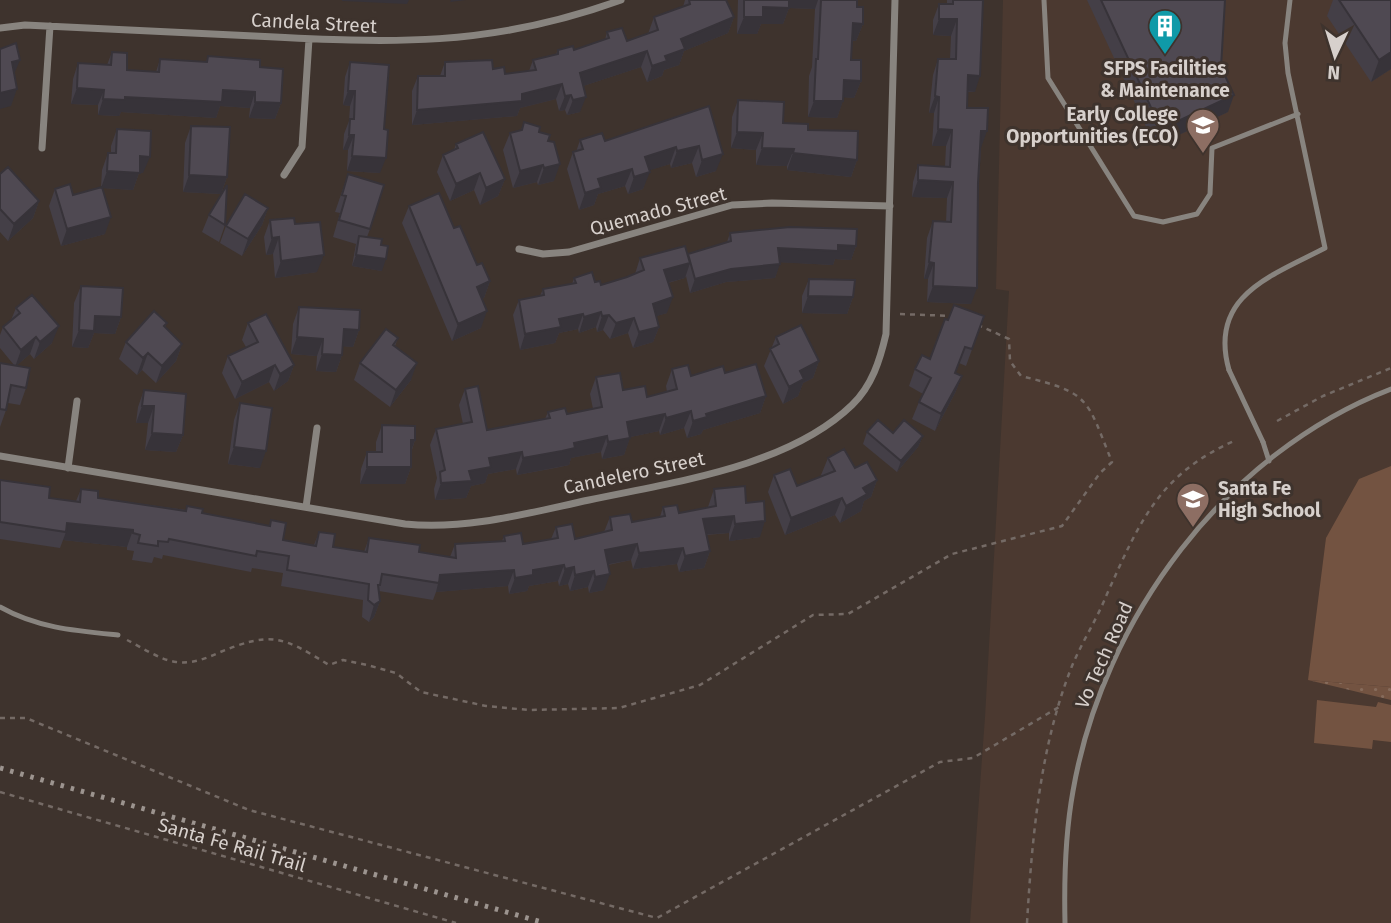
<svg xmlns="http://www.w3.org/2000/svg" width="1391" height="923" viewBox="0 0 1391 923" font-family="'Fira Sans',sans-serif">
<style>
.education{fill:#4b3930}
.grass{fill:url(#grass-dots)}
.pitch{fill:#735341}
.lines{fill:none;stroke-linecap:round;stroke-linejoin:round}
.path{stroke:#746a65;stroke-width:2.5;stroke-dasharray:5 5;stroke-linecap:butt}
.lane{stroke:#88847f;stroke-width:5}
.street{stroke:#88847f;stroke-width:7}
.rail{stroke:#9c948f;stroke-width:5;stroke-dasharray:3.5 7;stroke-linecap:butt}
.lane-bridge{stroke:#88847f;stroke-width:5}
.wall{fill:#443f47}
.shaded-wall{fill:#373339}
.building{fill:#4f4952;stroke:#373339;stroke-width:2}
.labels{text-anchor:middle;dominant-baseline:central;stroke-width:6;stroke-linejoin:round;paint-order:stroke}
.street-label{font-size:19px;fill:#d7d0cc;stroke:#3e332d}
.poi-label{font-size:19px;font-weight:bold;fill:#d7d0cc;stroke:#3e332d}
</style>
<defs>
<pattern id="grass-dots" width="8" height="8" patternUnits="userSpaceOnUse" patternTransform="scale(1.75)"><rect width="8" height="8" fill="#735341"/><path d="M2 2h.1M6 6h.1" fill="none" stroke="#866b5b" stroke-width="1.8" stroke-linecap="round"/></pattern>
</defs>
<rect width="100%" height="100%" fill="#3e332d"/>
<!-- education -->
<path class="education" d="M1003,0h388v923h-421l15,-206 24,-426 -13,-2z"/>
<!-- grass -->
<path class="grass" d="M1308,680l83,7v13z"/>
<!-- pitch -->
<path class="pitch" d="M1391,466v221l-83,-7 18,-142 33,-59z
M1317,700l59,7 2,-5 13,3v37l-18,-2 -1,9 -58,-6z"/>
<g class="lines">
<!-- path -->
<path class="path" d="M900,314l53,2
M1277,421l46,-25 68,-28
M127,640c14,7 33,20 49,22 15,2 29,-3 42,-9 53,-22 64,-17 111,12l14,-5 24,5 29,8 25,19 65,14 43,4 90,-2 81,-23 113,-70 35,-1 104,-60 110,-28 38,-53 12,-11c-26,-64 -21,-69 -91,-86l-11,-15 -1,-22 -31,-14
M0,718h26l223,92 408,108 283,-156 33,-4 86,-51
M0,792l456,131
M1027,923c5,-85 13,-177 45,-257 10,-24 25,-47 35,-72 33,-73 52,-120 129,-154"/>
<!-- lane -->
<path class="lane" d="M1044,0l4,78 86,138 29,6 34,-8 13,-20 2,-46 86,-34
M1229,370c-21,-74 42,-94 96,-122l-37,-175 -3,-30 5,-43
M1263,442l6,19
M0,607c37,21 76,24 118,28
M1065,923c-1,-44 0,-88 8,-132 30,-172 152,-338 318,-402"/>
<!-- street -->
<path class="street" d="M0,28l25,-3c76,3 152,7 229,11 137,7 235,12 367,-36
M42,148l8,-122
M284,175l18,-28 7,-108
M519,249l24,5 26,-2 163,-47 40,-2 118,3
M0,456l405,68c63,6 123,-11 184,-24 84,-18 199,-33 263,-95 20,-19 28,-45 34,-71l9,-334
M68,468l9,-67
M306,507l11,-79"/>
<!-- rail -->
<path class="rail" d="M0,768l545,155"/>
<!-- lane-bridge -->
<path class="lane-bridge" d="M1229,370l34,72"/>
</g>
<!-- wall -->
<path class="wall" d="M685,0h41l8,17 -6,16 -44,18 -5,14 -15,5 -2,6 -15,6 -6,-15 -58,19 -3,26 -13,3 -2,-5 -6,1 -3,-12 -36,9 -3,8 -105,9v-34l6,-15h22l5,-14 48,7 12,5 24,-3 4,-11 23,-6 2,-4h16l31,-10 2,-8 20,9 21,-7 6,-17 29,-10z
M738,0h119v7l6,17 -7,17h-4l-1,19 10,21 -7,17 -10,-1 -7,21 -29,-1 1,-41 3,-9 3,-58 -26,-1 -6,16h-22l-4,10h-20z
M947,0h36l-8,92h-8v16l14,40 -10,156 -44,-2 1,-23h-4l3,-41 6,-17 13,1 1,-24 -35,-1 1,-15 5,-17 27,2 1,-21h-14l2,-33h-5l4,-38 5,-16h12l1,-23 -18,-1v-15l6,-16h8z
M1087,0h138l-4,67 7,45 -73,34z
M1333,0h58v69l-20,13 -44,-66z
M112,52l15,18 29,2 4,-13 46,3 2,-6 52,11 21,36 -6,16 -26,-1 1,-10 -30,-2 -4,12 -95,-6 -2,4 -21,-1v-10l-27,-1 2,-25 5,-16 29,2z
M350,62l30,111 -33,-2 1,-21h-5l1,-16 5,-13 1,-15 -7,-1 2,-28z
M738,100l45,23 25,7 49,30 -6,17 -64,-7v-4l-31,-1v-15l-25,-2 1,-31z
M709,106l7,65 -20,6 -4,-14 -21,5 -1,-4 -21,6 -6,19 -15,5 -3,-8 -27,8 -4,11 -15,5 -12,-41 6,-17h3l4,-12 25,1z
M524,122l15,10 9,9 6,40 -16,4 -1,-3 -24,6 -10,-38 7,-17 11,-3z
M191,126l36,51 -6,17 -38,-2 2,-49z
M117,129l26,44h-4l-6,17 -30,-2 2,46 -44,12 -12,-40 6,-17 18,6 28,-8 1,-17 6,-17h3v-7z
M456,144l49,35 -7,17 -18,9 -6,-15 -24,11 -13,-29 6,-17 11,-5z
M0,174l39,27 -6,17 -25,23 -8,-9z
M348,174l22,55 -3,8 14,8 1,26 -30,-5 4,-22 -23,-7 7,-24 -5,-1z
M409,206l45,22 23,37 13,16 -6,17 -2,1 -1,29 -29,13 -50,-118z
M268,208l-6,17 -20,31 -22,-13 6,-17z
M209,215l16,10 -6,17 -17,-10z
M270,220l25,4 22,48 -42,6 -2,-24 -7,1 -2,-18z
M730,233l126,13 -5,14 -16,-1 -2,6 -53,-3 -5,16 -49,4 -36,11 -4,-17 -1,2 -17,5 -1,30 -11,3 3,11 -6,15 -20,6 -5,-15 -18,6 -7,-9 -6,2 -1,-5 -17,6 -1,-4 -19,4 -4,10 -35,7 -7,-35 6,-15 21,-4 3,-7 29,-5 2,-6 21,4 6,3 26,-8 8,-3 5,-16 48,-4 39,-12z
M809,279l44,18 -6,17 -45,-1v-17z
M81,286l40,31 -6,17 -21,-1 -6,15 -16,-1 2,-44z
M299,307l60,23 -6,17 -10,-1 -1,9 -6,17 -20,-1 1,-15 -26,-2 2,-30z
M16,308l36,35 -18,16 -4,-5 -14,12 10,22 -6,17 -12,-2 -2,7 -6,17v-64l14,2 -14,-17v-13l3,-8 8,-7z
M984,316l-18,50 -7,-3 -4,10 7,3 -7,17 -20,38 -23,-12 7,-17 4,-8 -14,-8 6,-17 15,-10 18,-39z
M167,323l-2,5 17,16 -6,17 -20,22 -14,-13 -5,5 -18,-16 7,-17z
M248,323l46,42 -6,16 -14,10 -5,-9 -34,17 -13,-26 6,-17 18,-9 -4,-7z
M776,337l43,24 -6,17 -10,5 -5,13 -15,8 -19,-38z
M398,338l-3,8 16,34 -21,27 -36,-27 6,-17z
M672,369l19,7 34,-3 41,23 -6,17 -57,17 -2,4 -14,4 -3,-10 -24,7 -1,-4 -29,6 -6,18 -22,4 -1,-7 -30,6 -2,7 -14,3 -38,7 -1,-6 -28,5 -3,9 -14,3 -5,12 -31,2 -1,-11 3,-11 -7,-33 6,-16 27,-5 -4,-19 6,-16 22,41 58,-11 3,-7 19,2 26,-5 -3,-15 6,-17 27,13 24,7 20,-5 -1,-6z
M144,390l39,45 -7,17 -31,-2 3,-27h-12l2,-16z
M240,403l20,65 -32,-4 6,-44z
M382,425l33,15 -4,13v14l-6,17h-45l1,-15 6,-17h9v-10z
M867,432l26,1 30,3 -5,11 -21,25 -34,-28z
M828,458l27,10 22,12 -6,17 -7,4 -3,10 -21,12 -5,-8 -50,20 -17,-43 6,-17 23,11 25,-10 -1,-1z
M0,480l49,18 27,3 5,-12 17,9 88,12 1,-4 15,7 67,13 2,-6 12,20 31,5 5,-13 14,15 31,5 5,-14 50,14 31,5 5,-13 47,-3 2,-5 19,8 28,-5 5,-12 19,12 29,-7 6,-15 22,5 28,-5 3,-10 16,6 29,-6 6,-18 32,14 14,34 -31,4v-8l-23,2 4,16 -6,17 -25,4 -2,-8 -44,5 -2,-9 -23,5 -4,25 -15,3 -1,-6 -18,4 -2,-7 -9,2 -1,-5 -29,5 -2,5 -18,3 -1,-8 -72,6 -3,8 -54,-9 1,10 -6,16 -5,5 -7,-5 1,-17 -82,-14 2,-13 -31,-5 -1,4 -88,-17 -1,4 -8,-2 -2,6 -20,-3 2,-9 -7,-1v-3l-64,-7 -3,8 -60,-9z"/>
<!-- shaded-wall -->
<path class="shaded-wall" d="M342,0h67l-2,4 -65,-3z
M451,0h15l-16,2z
M786,0h32l-3,9 -26,-1 -6,16h-22l-4,10h-20l7,-17 19,-10z
M734,17l-6,16 -44,18 -5,14 -15,5 -2,6 -15,6 5,-16 13,-10 16,-17z
M939,19h18l-6,17 -18,-1z
M853,23l10,1 -7,17 -9,-1z
M647,51l-6,16 -67,22 6,-16z
M1391,52v17l-20,13 8,-22z
M20,60l-7,17 -1,-15z
M968,75l12,1 -5,16 -13,-1z
M844,80l17,1 -7,17 -16,-1z
M562,84l-6,15 -36,9 -3,8 -105,9 5,-15 105,-16z
M77,88l27,2 -6,15 -27,-1z
M17,89l-6,17 -11,3v-16z
M223,90l32,2 -5,16 -30,-2 -4,12 -95,-6 -2,4 -21,-1 5,-16z
M348,91h7l-5,15 -7,-1z
M571,95l-6,15 -6,1 6,-15z
M1234,95l-6,17 -73,34 6,-17z
M935,96l4,1 -5,16h-5z
M586,97l-6,15 -13,3 6,-15z
M814,101h29l-6,17 -29,-1z
M255,102l26,1 -6,16 -26,-1z
M938,129l14,1 -6,16h-14z
M981,131h6l-6,17 -5,-1z
M737,132l26,1 -7,17 -25,-2z
M349,135h5l-6,15h-5z
M699,146l-7,17 -21,5 6,-17z
M676,147l-6,17 -32,10 7,-17z
M762,148l32,1 -7,17 -31,-1z
M793,153l64,7 -6,17 -64,-7z
M723,154l-7,17 -20,6 6,-17z
M140,156l10,1 -7,16h-4l-6,17 -32,-2 6,-17z
M352,156l34,2 -6,15 -33,-2z
M560,164l-6,17 -16,4 6,-17z
M543,165l-6,17 -24,6 7,-17z
M632,169l-7,17 -27,8 -4,11 -15,5 6,-17 13,-14z
M650,172l-7,17 -15,5 6,-17z
M480,173l-6,17 -24,11 6,-17z
M189,175l38,2 -6,17 -38,-2z
M505,179l-7,17 -18,9 6,-17z
M918,180l35,2 -6,16 -35,-1z
M39,201l-6,17 -25,23 6,-17z
M268,208l-6,17 -20,31 6,-17z
M111,217l-6,17 -44,12 6,-17z
M279,237l-6,17 -7,1 6,-17z
M838,245l18,1 -5,14 -16,-1 -2,6 -60,-3 5,-14z
M324,255l-7,17 -42,6 6,-17z
M356,255l30,4 -4,12 -30,-5z
M929,262l5,1 -6,16h-4z
M690,263l-5,15 -26,7 5,-15z
M780,264l-5,14 -49,4 -36,11 5,-14 36,-10z
M490,281l-6,17 -14,6 7,-17z
M933,286l44,2 -6,16 -44,-2z
M808,296l45,1 -6,17 -45,-1z
M673,297l-6,16 -20,6 6,-15z
M487,311l-6,17 -29,13 6,-17z
M601,312l-5,15 -17,6 5,-16z
M583,314l-5,15 -19,4 -4,10 -35,7 5,-16 34,-15z
M609,315l-6,15 -6,2 5,-16z
M95,316l26,1 -6,17 -21,-1 -6,15 -16,-1 7,-17z
M634,318l-6,15 -18,6 6,-16z
M59,326l-7,17 -18,16 6,-17z
M659,327l-6,15 -20,6 6,-16z
M344,329l15,1 -6,17 -15,-1z
M36,337l-6,17 -15,13 6,-17z
M297,337l26,2 -6,17 -26,-2z
M182,344l-6,17 -20,22 6,-17z
M148,353l-6,17 -5,5 6,-17z
M322,354l20,1 -6,17 -20,-1z
M819,361l-6,17 -10,5 -5,13 -15,8 6,-17 11,-16z
M417,363l-6,17 -21,27 6,-17z
M275,365l-6,17 -34,17 7,-17z
M294,365l-6,16 -14,10 6,-17z
M962,376l-7,17 -20,38 6,-17z
M766,396l-6,17 -57,17 -2,4 -14,4 6,-17 13,-7z
M142,406h12l-6,17h-12z
M691,411l-7,17 -24,7 6,-17z
M665,414l-6,17 -38,8 6,-17z
M152,433l31,2 -7,17 -31,-2z
M607,436l-6,16 -30,6 -2,7 -52,10 6,-17 51,-15z
M923,436l-5,11 -21,25 4,-11z
M630,438l-6,17 -22,4 6,-17z
M411,440h4l-6,17z
M234,447l32,4 -6,17 -32,-4z
M522,452l-6,17 -28,5 -3,9 -14,3 -5,12 -31,2 6,-17 28,-12 20,-13z
M367,467h44l-6,17h-45z
M877,480l-6,17 -7,4 -3,10 -21,12 6,-17 17,-18z
M842,498l-7,17 -50,20 6,-17z
M734,516l-5,17 -31,2 5,-16z
M765,521l-5,16 -31,4 6,-17z
M67,523l66,7 -6,17 -64,-7 3,-8z
M637,544l-6,16 -32,6 6,-16z
M683,548l-6,16 -44,5 6,-16z
M710,551l-6,17 -25,4 6,-16z
M564,565l-6,16 -29,5 -2,5 -18,3 6,-16 18,-8z
M574,567l-6,17 -9,2 6,-17z
M514,570l-6,16 -72,6 4,-17z
M594,571l-6,16 -18,4 5,-16z
M610,574l-6,16 -15,3 6,-16z
M380,601l-6,16 -5,5 5,-17z"/>
<!-- building -->
<path class="building" d="M689,0h37l8,17 -53,22 4,10 -20,7 2,5 -15,5 -5,-15 -67,22 6,24 -13,3 -2,-5 -6,1 -3,-12 -40,10v7l-105,9 1,-34h27v-14l47,-2 1,9 11,-2 1,7 31,-4 -3,-10 25,-6v-4l15,-4 1,4 35,-12 -2,-6 15,-4 5,13 31,-11 -4,-13 36,-13z
M744,0h45v8l-26,-1v10h-19z
M821,0h36v7h6v17l-10,-1 -2,37h10v21l-17,-1 -1,21h-29l2,-42h2z
M953,0h30l-3,76 -12,-1 -1,33h21l-1,23h-6l-3,52 -1,105 -44,-2 1,-23 -5,-1 4,-41 18,1 2,-40 -35,-2v-15l32,2 2,-37 -14,-1 1,-32 -4,-1 3,-37h18l1,-40h-18v-15h14z
M1101,0h124l-4,67 13,28 -73,34z
M1339,0h52v52l-12,8z
M16,43l4,17 -8,2 5,27 -17,4v-44z
M112,52l15,1v17l32,2 1,-13 47,3 1,-6 52,4v7l23,2 -2,34 -26,-1v-10l-32,-2 -1,12 -97,-5v3l-22,-1 1,-9 -27,-2 1,-25 33,2z
M350,62l39,3 -5,64 4,1 -2,28 -34,-2 2,-21h-5l1,-16h4l1,-28h-7z
M738,100l46,2 -1,21 25,1v6l50,1 -1,29 -64,-7 1,-4 -32,-1 1,-15 -26,-1z
M709,106l14,48 -21,6 -3,-14 -22,5 -1,-4 -31,10 5,15 -16,5 -2,-8 -34,10 3,9 -16,5 -12,-41 10,-3 -3,-9 22,-7 3,8z
M524,122l16,5 -1,5 11,3 -2,6 6,1 6,22 -16,4 -1,-3 -23,6 -10,-38 12,-3z
M191,126l39,1 -3,50 -38,-2z
M117,129l34,2 -1,26 -10,-1v17l-33,-2 1,-18h8z
M483,132l22,47 -19,9 -6,-15 -24,11 -13,-29 15,-7 -2,-4z
M8,167l31,34 -25,23 -14,-15v-35z
M348,174l36,11 -14,44 -31,-9 7,-24 -4,-1z
M70,184l3,11 29,-8 9,30 -44,12 -12,-40z
M227,185l-2,40 -16,-10z
M439,193l15,35 6,-2 17,39 5,-2 8,18 -13,6 10,24 -29,13 -49,-118z
M245,194l23,14 -20,31 -22,-13z
M294,218l1,6 25,-2 4,33 -43,6 -2,-24 -7,1 -2,-18z
M790,227l67,2 -1,17 -18,-1v6l-60,-3 2,16 -49,5 -36,10 -7,-25 43,-13 -1,-8z
M359,236l23,3 -1,6 7,1 -2,13 -30,-4z
M685,246l5,17 -26,7 9,27 -20,7 6,23 -20,5 -5,-14 -18,5 -7,-8 -7,1 -1,-4 -17,5 -1,-3 -24,5 2,8 -36,7 -6,-34 25,-5 -1,-6 33,-6 -2,-5 18,-6 3,10 5,-1 1,4 26,-8 17,-7 -4,-12z
M809,279l46,1 -2,17 -45,-1z
M81,286l42,2 -2,29 -26,-1 -1,15 -15,-1z
M32,295l27,31 -19,16 -4,-5 -15,13 -18,-23 17,-14 -4,-5z
M954,305l30,11 -12,33 -7,-2 -10,26 7,3 -21,38 -22,-12 12,-24 -16,-9 7,-14 8,4 15,-40 3,1z
M299,307l61,3 -1,20 -15,-1 -2,26 -20,-1 1,-15 -26,-2z
M154,311l13,12 -3,3 18,18 -20,22 -14,-13 -5,5 -17,-16z
M266,314l28,51 -14,9 -5,-9 -33,17 -14,-26 30,-14 -10,-19z
M801,325l18,36 -19,10 4,8 -15,8 -19,-38 9,-5 -3,-7z
M386,329l12,9 -5,7 24,18 -21,27 -36,-27z
M0,363l30,5 -4,20 -15,-3 -5,25 -6,-1z
M756,364l10,32 -60,18 1,3 -14,4 -2,-10 -25,7 -1,-4 -38,8 3,16 -22,4 -1,-6 -33,7 1,5 -13,3 -39,7 -1,-6 -33,6 2,9 -22,4 3,10 -31,2 -1,-11 5,-2 -9,-41 36,-7 -7,-33 13,-3 9,44 63,-12 -2,-6 17,-4 2,6 35,-7 -6,-30 24,-4 3,17 22,-4 2,11 30,-8 -5,-20 16,-4 3,11 32,-10 2,7z
M144,390l42,4 -3,41 -31,-2 2,-27h-12z
M240,403l32,5 -6,43 -32,-4z
M878,420l15,13 11,-13 19,16 -22,25 -34,-29z
M382,425l33,1v14h-4v27h-44v-15h15z
M844,449l11,19 12,-6 10,18 -14,8 4,6 -21,12 -4,-8 -51,20 -17,-43 16,-6 7,17 38,-15 -7,-13z
M0,480l50,7 -1,11 31,4 1,-13 17,2v7l88,13 1,-5 16,3 -1,4 68,13 1,-6 15,3 -3,17 33,6 3,-14 16,2 -2,13 34,5 2,-14 51,7 -1,7 37,6 -1,-14 50,-3 -1,-5 17,-3 2,11 35,-6 -2,-11 16,-3 3,15 37,-9 -2,-13 20,-3 2,8 33,-6 -2,-9 14,-2 2,8 37,-7 -2,-17 31,-3 1,17 18,-2 1,20 -30,3 -1,-8 -31,3 7,32 -25,5 -2,-8 -44,5 -2,-9 -32,6 5,24 -15,3 -1,-6 -19,4 -1,-8 -9,2 -1,-4 -31,5v5l-18,3 -1,-8 -74,5 -1,8 -57,-9 -2,11h-2l2,16 -6,4 -6,-5 1,-16 -82,-14 2,-14 -32,-5 -1,5 -87,-17 -1,3 -10,-1v5l-20,-3 2,-8 -7,-2v-3l-66,-7 -1,9 -66,-10z"/>
<!-- icons -->
<defs>
<symbol id="building-pin" viewBox="-11 -11 22 30"><path d="M0 17L-7.5 6A9.5 9.5 0 1 1 7.5 6Z" fill="#0f9aa8" stroke="#3e332d"/><path d="M-4-6H4V6H1V3H-1V6H-4ZM-2.5-4.3h1.7v1.8h-1.7ZM.8-4.3h1.7v1.8H.8ZM-2.5-1h1.7V.8h-1.7ZM.8-1h1.7V.8H.8Z" fill="#fff"/></symbol>
<symbol id="school-pin" viewBox="-11 -11 22 30"><path d="M0 17L-7.5 6A9.5 9.5 0 1 1 7.5 6Z" fill="#8d6e63" stroke="#3e332d"/><path d="M0-5L7-2L0 1L-7-2ZM-4 1L0 2.5L4 1V4Q0 6-4 4Z" fill="#fff"/></symbol>
</defs>
<g fill-rule="evenodd">
<use href="#building-pin" x="1146" y="7" width="38" height="52"/>
<use href="#school-pin" x="1184" y="106" width="38" height="52"/>
<use href="#school-pin" x="1174" y="480" width="38" height="52"/>
</g>
<g class="labels">
<!-- street labels -->
<g class="street-label">
<text transform="translate(314 23) rotate(3)">Candela Street</text>
<text transform="translate(658 211) rotate(-15)">Quemado Street</text>
<text transform="translate(634 473) rotate(-12)">Candelero Street</text>
<text transform="translate(1104 655) rotate(-66)">Vo Tech Road</text>
<text transform="translate(232 845) rotate(16)">Santa Fe Rail Trail</text>
</g>
<!-- poi labels -->
<g class="poi-label">
<text x="1165" y="68">SFPS Facilities<tspan x="1165" dy="22">&amp; Maintenance</tspan></text>
<text x="1178" y="114" text-anchor="end">Early College<tspan x="1178" dy="22">Opportunities (ECO)</tspan></text>
<text x="1218" y="488" text-anchor="start">Santa Fe<tspan x="1218" dy="22">High School</tspan></text>
</g>
</g>
<!-- north arrow -->
<g transform="translate(1335 56) rotate(184)" stroke="#3e332d" stroke-width="5" paint-order="stroke">
<path d="M0-5L12 26L0 18L-12 26Z" fill="#d7d0cc"/>
<text y="-10" font-size="19" font-weight="bold" text-anchor="middle" fill="#d7d0cc">N</text>
</g>
</svg>
